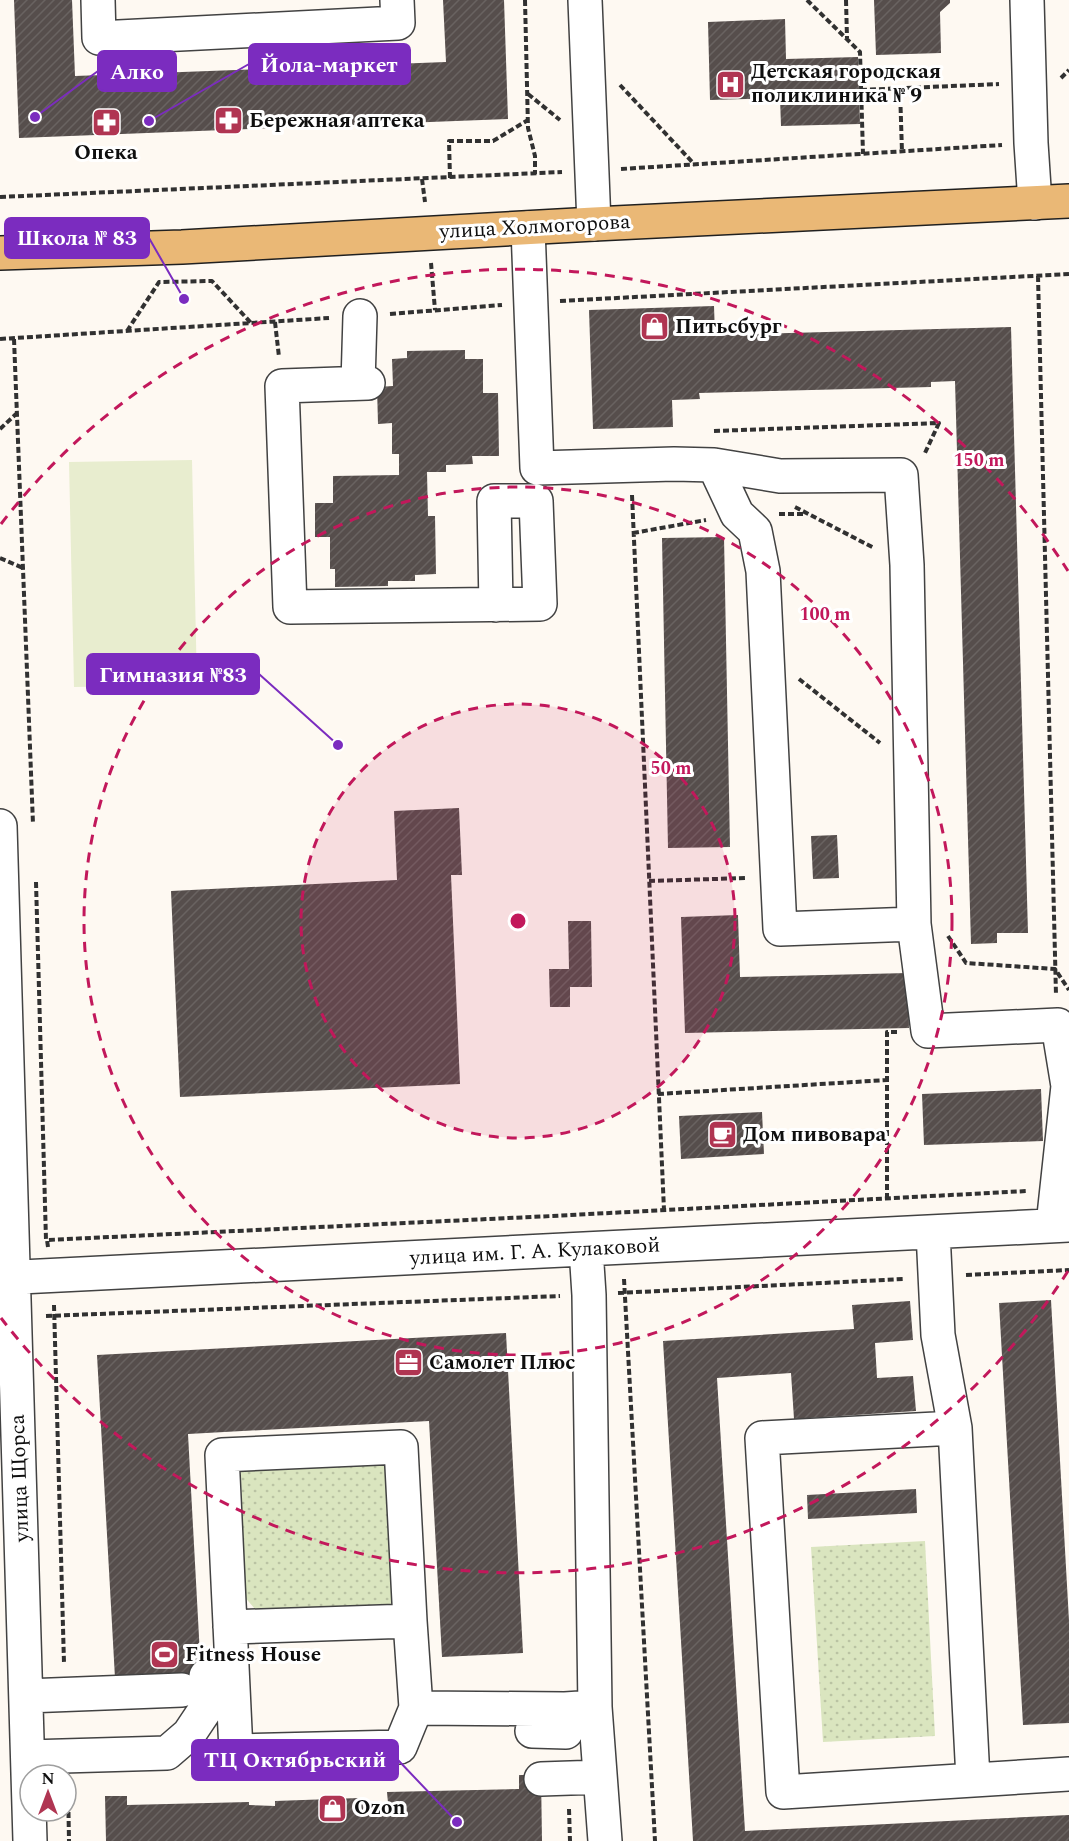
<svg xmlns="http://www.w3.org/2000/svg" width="1069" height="1841" viewBox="0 0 1069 1841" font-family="Spectral,serif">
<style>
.park{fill:url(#park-dots)}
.pitch{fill:#e8edcf}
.building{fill:url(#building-hatch)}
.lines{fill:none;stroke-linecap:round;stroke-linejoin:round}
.minor-casing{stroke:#424242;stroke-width:36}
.major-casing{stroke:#202020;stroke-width:36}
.path{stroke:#313131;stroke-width:4;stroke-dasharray:6 3;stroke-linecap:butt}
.minor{stroke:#fff;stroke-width:33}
.major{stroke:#eab876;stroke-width:33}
.ring{fill:none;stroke:#c2185b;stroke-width:3;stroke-dasharray:10 8}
.labels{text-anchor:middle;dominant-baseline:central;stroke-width:6;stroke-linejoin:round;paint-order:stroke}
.poi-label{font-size:21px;font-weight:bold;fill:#0f0f0f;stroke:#fff;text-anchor:start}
.street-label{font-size:21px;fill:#0f0f0f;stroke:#fff}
.centre{fill:#c2185b;stroke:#fff;stroke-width:3}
.ring-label{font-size:18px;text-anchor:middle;font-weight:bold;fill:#c2185b;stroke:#fff;stroke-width:6;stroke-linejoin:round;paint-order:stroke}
.leader{fill:none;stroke:#7b2cbf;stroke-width:2}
.callout-dot{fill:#7b2cbf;stroke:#fff;stroke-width:2}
.callout{fill:#7b2cbf;stroke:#7b2cbf;stroke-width:2}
.callout-label{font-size:22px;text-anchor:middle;font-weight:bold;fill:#fff}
</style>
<defs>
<pattern id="park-dots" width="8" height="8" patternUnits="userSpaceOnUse" patternTransform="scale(1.5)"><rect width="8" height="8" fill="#dae5bf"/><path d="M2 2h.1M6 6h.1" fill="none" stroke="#bac3a3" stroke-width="1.8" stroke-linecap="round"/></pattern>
<pattern id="building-hatch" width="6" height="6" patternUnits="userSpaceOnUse" patternTransform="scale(1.5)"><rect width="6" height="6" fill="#564e4c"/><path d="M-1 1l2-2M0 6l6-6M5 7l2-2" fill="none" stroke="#696361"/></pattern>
</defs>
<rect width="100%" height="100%" fill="#fef9f2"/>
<!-- park -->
<path class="park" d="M384,1457l14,16 1,121 -13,15h-131l-12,-14 -2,-123 12,-12z
M925,1541l10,195 -112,6 -12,-195z"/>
<!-- pitch -->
<path class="pitch" d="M192,460l5,225 -123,2 -5,-225z"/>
<!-- building -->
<path class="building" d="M14,0h58l3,76 371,-14 -3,-62h61l4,119 -489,19z
M874,0h76v3l-10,9 1,41 -65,2z
M785,19l1,40 72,-2 2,67 -79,2 -1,-28 -70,2 -2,-78z
M714,306l1,29 296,-8 17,606h-31v10l-26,1 -16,-563 -24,1v5l-232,6 1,6 -28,1 1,27 -80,2 -4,-119z
M465,350v9h18v34h15l1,63h-27l1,8 -27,1v7h-19l1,44h7l1,58 -21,1v6h-27v5l-53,1v-18h-5v-32h-15v-34h18v-27l66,-1v-21h-7v-31l-14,1 -1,-37 16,-1 -1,-27 15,-1v-7z
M724,537l6,310 -62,1 -6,-310z
M459,808l3,67h-11l9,209 -280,13 -9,-206 226,-11 -3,-69z
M837,835l2,43 -26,1 -2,-43z
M738,915l2,62 168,-4 1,55 -224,5 -4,-116z
M568,921h23l1,66h-22v20h-20l-1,-38h20z
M1041,1089l2,52 -119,4 -2,-51z
M762,1112l2,42 -83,5 -2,-43z
M1051,1300l18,321v102l-46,2 -24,-422z
M910,1301l3,39 -38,3 2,35 36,-2 3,35 -122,8 -3,-46 -74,5 28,453 324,-16v26h-376l-30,-500 191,-12 -2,-24z
M506,1333l17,320 -81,4 -13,-236 -241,13 13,240 -86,4 -18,-323z
M916,1489l1,24 -109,6 -1,-24z
M519,1775h22l1,66h-436l-1,-45h22v9l122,-3v3l26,1v-5l84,-3v6l29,-1 -1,-11 132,-3z"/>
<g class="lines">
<defs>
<path id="minor" d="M98,0l1,38 299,-15 -1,-23
M585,0l9,224
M1027,0l4,143 4,60
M528,228l9,240 137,-4 40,1 66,11 121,-1 6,90 7,359 14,107 130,-6 10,61 -15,139
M358,383l2,-67
M368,383l-86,3 8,221 250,-3 -4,-103h-42l2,104
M714,465l23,49 18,17 8,40 17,358 134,-5
M0,826l30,1015
M933,1232l5,103 17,93 18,351
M586,1249l3,46 6,412 10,134
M0,1278l1069,-53
M955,1428l-193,10 21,354 286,-18
M230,1627l180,-6
M26,1696l156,-6
M416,1708l-16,39 -164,4 -14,-296 179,-8 9,174 6,87 149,1 30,-2
M532,1731l34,1
M28,1757l139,-4 22,-19 16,-24 1,-34
M541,1779l59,-2"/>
<path id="major" d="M0,253l182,-6 412,-23 475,-23"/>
</defs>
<!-- minor casing -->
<use href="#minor" class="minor-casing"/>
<!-- major casing -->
<use href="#major" class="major-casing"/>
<!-- path -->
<path class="path" d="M525,0l3,128 7,28v18
M807,0l53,52 3,102
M846,0l1,38
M1061,78l8,-8
M620,85l75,80
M900,89l2,63
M861,90l138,-6
M528,94l32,26
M621,169l381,-24
M450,178l-1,-37h44l35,-21
M422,179l3,23
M0,197l562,-25
M431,263l4,47
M1038,276l18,719
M560,301l509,-27
M390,314l112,-9
M275,322l4,35
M127,331l32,-49 53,-1 40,43
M0,339l329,-21
M14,339l19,485
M0,429l16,-15
M714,431l225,-8 -15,32
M632,495l32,715
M795,507l79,41
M779,514h27
M633,533l73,-13
M0,558l23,10
M799,679l81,64
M649,881l98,-3
M36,882l10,358
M948,936l18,27 89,6 14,21
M658,1094l229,-14
M887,1199v-167h10
M48,1247l-1,-7 505,-24 475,-25
M966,1275l103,-5
M624,1279l31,562
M618,1293l286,-14
M54,1305l10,358
M46,1316l514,-20
M68,1785l1,56
M569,1809l1,32"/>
<!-- minor -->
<use href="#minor" class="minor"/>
<!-- major -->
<use href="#major" class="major"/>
</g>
<!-- distance rings -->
<circle cx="518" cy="921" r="217" fill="#c2185b" fill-opacity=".12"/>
<g class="ring">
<circle cx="518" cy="921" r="217"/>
<circle cx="518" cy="921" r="434"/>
<path d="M1068 1271A652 652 0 0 1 1 1318M1 524A652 652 0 0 1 1068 571"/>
</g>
<!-- icons -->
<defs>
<symbol id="hospital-square" viewBox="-11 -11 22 22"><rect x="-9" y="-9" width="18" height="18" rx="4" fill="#b03552" stroke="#fff"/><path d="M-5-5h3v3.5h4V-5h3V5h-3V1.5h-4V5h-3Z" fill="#fff"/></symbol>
<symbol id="pharmacy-square" viewBox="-11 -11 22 22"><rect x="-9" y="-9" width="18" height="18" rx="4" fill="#b03552" stroke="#fff"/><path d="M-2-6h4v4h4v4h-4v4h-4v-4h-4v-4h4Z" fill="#fff"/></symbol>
<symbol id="shop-square" viewBox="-11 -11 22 22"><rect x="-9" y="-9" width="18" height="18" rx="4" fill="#b03552" stroke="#fff"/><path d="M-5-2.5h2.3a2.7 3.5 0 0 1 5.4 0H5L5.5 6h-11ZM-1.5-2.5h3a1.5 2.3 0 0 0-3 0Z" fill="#fff"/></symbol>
<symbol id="cafe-square" viewBox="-11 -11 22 22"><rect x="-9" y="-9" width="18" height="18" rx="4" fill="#b03552" stroke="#fff"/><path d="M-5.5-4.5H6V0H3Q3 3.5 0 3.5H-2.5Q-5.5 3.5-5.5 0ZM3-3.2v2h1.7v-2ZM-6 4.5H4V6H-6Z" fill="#fff"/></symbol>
<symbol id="office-square" viewBox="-11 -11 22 22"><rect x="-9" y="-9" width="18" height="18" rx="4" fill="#b03552" stroke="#fff"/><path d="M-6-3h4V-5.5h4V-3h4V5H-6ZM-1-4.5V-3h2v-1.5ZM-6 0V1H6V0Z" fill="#fff"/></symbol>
<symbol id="stadium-square" viewBox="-11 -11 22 22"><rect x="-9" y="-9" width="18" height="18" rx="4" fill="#b03552" stroke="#fff"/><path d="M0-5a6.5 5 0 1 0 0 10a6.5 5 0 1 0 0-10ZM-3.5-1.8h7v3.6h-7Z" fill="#fff"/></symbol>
</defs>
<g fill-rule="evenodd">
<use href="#hospital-square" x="714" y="68" width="33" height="33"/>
<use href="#pharmacy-square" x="212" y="104" width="33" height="33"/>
<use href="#pharmacy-square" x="90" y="106" width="33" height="33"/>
<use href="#shop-square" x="638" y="310" width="33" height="33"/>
<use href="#cafe-square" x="706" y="1118" width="33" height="33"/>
<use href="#office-square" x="392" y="1346" width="33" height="33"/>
<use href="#stadium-square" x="148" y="1638" width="33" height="33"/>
<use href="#shop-square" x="316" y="1792" width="33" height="33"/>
</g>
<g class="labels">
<!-- poi labels -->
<g class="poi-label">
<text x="751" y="72">Детская городская<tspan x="751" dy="24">поликлиника № 9</tspan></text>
<text x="249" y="121">Бережная аптека</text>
<text x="106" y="153" text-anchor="middle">Опека</text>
<text x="675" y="327">Питьсбург</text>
<text x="743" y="1135">Дом пивовара</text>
<text x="429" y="1363">Самолет Плюс</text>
<text x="185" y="1655">Fitness House</text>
<text x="354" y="1808">Ozon</text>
</g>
<!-- street labels -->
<g class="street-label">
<text transform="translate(535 227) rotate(-3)">улица Холмогорова</text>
<text transform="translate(535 1252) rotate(-3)">улица им. Г. А. Кулаковой</text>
<text transform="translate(20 1478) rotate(-92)">улица Щорса</text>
</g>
</g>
<circle cx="518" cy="921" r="9" class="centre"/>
<g class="ring-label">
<text x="979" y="466">150 m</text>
<text x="825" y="620">100 m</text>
<text x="671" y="774">50 m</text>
</g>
<!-- callouts -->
<path class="leader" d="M149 121L249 64M35 117L98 71M184 299L149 238M338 745L259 674M457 1822L398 1760"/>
<g class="callout-dot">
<circle cx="149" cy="121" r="6"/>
<circle cx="35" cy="117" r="6"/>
<circle cx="184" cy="299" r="6"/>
<circle cx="338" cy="745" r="6"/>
<circle cx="457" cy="1822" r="6"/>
</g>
<g class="callout">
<rect x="249" y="44" width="161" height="40" rx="6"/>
<rect x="98" y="51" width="78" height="40" rx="6"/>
<rect x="5" y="218" width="144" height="40" rx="6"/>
<rect x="87" y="654" width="172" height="40" rx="6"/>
<rect x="192" y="1740" width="206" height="40" rx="6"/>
</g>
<g class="callout-label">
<text x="329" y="72">Йола-маркет</text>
<text x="137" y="79">Алко</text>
<text x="77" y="245">Школа № 83</text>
<text x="173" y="682">Гимназия №83</text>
<text x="295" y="1767">ТЦ Октябрьский</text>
</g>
<!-- north arrow -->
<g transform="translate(48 1793)"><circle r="28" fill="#ffffff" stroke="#9f9f9f" stroke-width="1.5"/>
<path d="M0-4.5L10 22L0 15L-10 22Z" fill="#b03552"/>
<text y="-9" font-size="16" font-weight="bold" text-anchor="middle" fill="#0f0f0f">N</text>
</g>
</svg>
